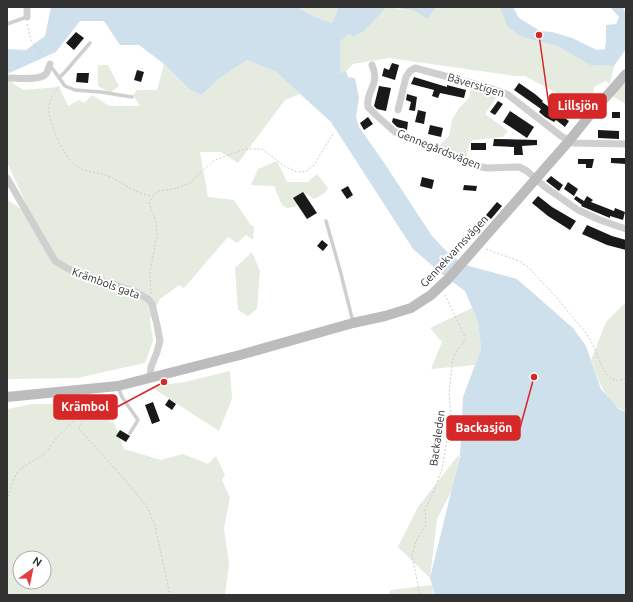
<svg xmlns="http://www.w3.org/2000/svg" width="633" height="602" viewBox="0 0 633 602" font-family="Ubuntu,sans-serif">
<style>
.green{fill:#e5ebdf;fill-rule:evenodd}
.water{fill:#cfe0ed}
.building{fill:#191919}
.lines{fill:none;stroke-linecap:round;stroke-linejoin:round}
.path{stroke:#ccc;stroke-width:1;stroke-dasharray:2 2;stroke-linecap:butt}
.lane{stroke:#cfcfcf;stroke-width:3.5}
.street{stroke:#cfcfcf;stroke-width:7}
.secondary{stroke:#bcbcbc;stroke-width:10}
.labels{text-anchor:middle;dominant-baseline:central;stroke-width:4;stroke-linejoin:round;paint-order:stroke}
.street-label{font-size:11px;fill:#323232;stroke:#fff}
.leader{fill:none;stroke:#d62828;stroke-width:1.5}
.callout-dot{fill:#d62828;stroke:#fff;stroke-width:1.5}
.callout{fill:#d62828;stroke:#d62828;stroke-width:1.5}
.callout-label{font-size:12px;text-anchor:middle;font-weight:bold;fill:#fff}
</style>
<rect width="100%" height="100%" fill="#fff"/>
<!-- green -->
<path class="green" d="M297,7h42l-7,16 -17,-6z
M387,7l29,4 12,8 8,-12h63l1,3 22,27 35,9 33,19 24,1 -4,18 -5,-3 -11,6 -1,12 -7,10 -61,-33h-10l-126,-18 -36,6 -7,7 -6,2v-31l9,-8 15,-3z
M247,60l29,12 24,22 -15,6 -47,63 -17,-11h-21l8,45 26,3 16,24 4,3 -1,13 -7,-5 -9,8 -9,-6 -44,51 -5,-3 -19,14 -10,20 3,22 -8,22 -68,15 -70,1v-182l2,4 12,8 6,-3 -20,-44v-83l16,11 36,-3 9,19 11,-6 5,3 8,-8 17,11h31l-7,-11 4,-5h20l7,-26 25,25 13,6 15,-15z
M98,65h10l11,21 -9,7 -12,-7z
M626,80v24l-14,-8z
M471,86l27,9 -13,19 23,17 -5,6 -29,3 -4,1 -4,19 -27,-14 10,-10 3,-16 7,-12 10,-10z
M277,161l10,21h21l9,-8 11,14 -3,5 -11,6 -7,-5 -12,13 -8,1 -5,-3 -8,-19 -23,-1 7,-16z
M252,252l8,19 -3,38 -9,7 -10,-6 -3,-42z
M626,302v110c-22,-11 -27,-31 -35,-52l15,-38z
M472,308l6,14 3,27 -6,16 -44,4 11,-27 -12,-14z
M230,371l2,28 -13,32 -68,-44 34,-5z
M33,404h41l40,19 10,26 37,11 22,-6 25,10 8,-8 9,19 -3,5 8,18 -6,30 5,36 -4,31h-218v-186zM20,558h24v24h-24z
M440,414l22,5 -1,18z
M460,453l-8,37 -15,29 -7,59 -32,-31 20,-40z
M432,585l2,10h-46l3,-5z"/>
<!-- water -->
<path class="water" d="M51,7h246l18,10 17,6 7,-16h48l-23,24 -11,6 -4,-3 -9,8v31l6,-2 2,6 7,1 4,20 -3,19 3,10 24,34 49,75 19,20 18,10 48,13 56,49 13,18 15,43 18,20 7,3v183h-191l-5,-17 30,-122 3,-59 18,-48 -3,-27 -13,-31 -23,-17 -29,-25 -82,-127 -55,-50 -29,-12 -30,20 -15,15 -13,-6 -25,-25 -25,-19h-19l-16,-24h-24l-24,31 -49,22v-25l19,1 19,-14z
M392,7h44l-8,12 -13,-8z
M499,7h14l6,11 21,13 12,1 20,6 25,12 8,-1 1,-8v-16l10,-1 3,-7 -9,-10h13l3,8v34l-12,17 -24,-1 -33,-19 -35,-9 -14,-10z"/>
<!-- building -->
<path class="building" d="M76,32l8,6 -10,12 -8,-7z
M392,63l7,2 -4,15 -13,-4 2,-8 5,2z
M137,70l7,2 -3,10 -7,-2z
M77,73h12l-1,10 -12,-1z
M414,77l33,10v-2l19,5 -2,8 -24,-5 -2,5 -6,-2 2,-6 -23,-6z
M519,83l16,11 8,7 -1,1 27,19 -4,6 -9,-7 -2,2 -9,-5 -6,-5 2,-3 -27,-19z
M379,86l12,2 -5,23 -9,-2 -3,-3z
M407,94l10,3 -2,14 -6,-1 2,-8 -5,-2z
M498,101l5,3 -8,11 -5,-3z
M418,110l8,2 -2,12 -9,-2z
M510,111l24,16 -7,11 -24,-16z
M612,112h8v6h-8z
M368,117l5,7 -9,6 -4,-7z
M393,118l15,4 -1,8 -10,-3 -5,-5z
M430,125l13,3 -2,9 -13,-3z
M598,130l21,1v8l-21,-1z
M494,139l43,1v5l-15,1 1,9h-9v-8l-21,-1z
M471,143h15v7h-15z
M611,158h15v6l-15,-1z
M578,159h16l-2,9h-6v-4h-8z
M551,176l12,9 -4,6 -13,-10z
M422,177l12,3 -2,9 -12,-3z
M568,182l10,7 -4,7 -10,-7z
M464,185l13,1 -1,5 -13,-1z
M348,186l5,9 -6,4 -6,-9z
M303,192l14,21 -10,6 -14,-21z
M538,196l14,11 24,14 -6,9 -22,-14 -16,-13z
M576,196l8,5 3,-5 6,4 -2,2 23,9 1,-3 10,4 -2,8 -13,-4v2l-29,-12 1,-1 -8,-6z
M497,202l5,4 -11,13 -5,-4z
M587,225l25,11 14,4v10l-19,-5 -25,-11z
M322,240l6,5 -5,6 -6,-5z
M169,399l7,5 -4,6 -7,-5z
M153,402l7,19 -8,3 -7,-19z
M120,430l10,6 -4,6 -10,-6z"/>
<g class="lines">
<!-- path -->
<path class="path" d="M27,24l4,16 15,19
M59,86c-4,6 -9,12 -10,19 -3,15 16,55 29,62 9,6 20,5 30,9 10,4 19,11 30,16 4,2 10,3 14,4
M486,249l33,12 9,6 28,30 30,36 7,12 11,26 8,8 6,2 8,-3
M151,294l-1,-22 7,-37 -1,-13 -7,-19 4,-7 5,-5 16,-2 16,-6 23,-22 31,-12h18l24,18 11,5 10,-1 7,-6 20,-33
M116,398l-35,24 -2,7 48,53 20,25 8,18 15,70
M7,500c4,-9 5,-21 11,-28 9,-10 21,-12 30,-22 3,-3 5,-8 9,-12 14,-16 30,-30 48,-43
M420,595l-8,-40 5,-16 9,-14 -1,-15 9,-19 8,-22 9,-54 -2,-21 4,-36 5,-9 8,-10 -22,-46"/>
<!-- lane -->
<path class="lane" d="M7,24l20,-7
M50,65l15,21 10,4 26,2 31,5
M59,78l6,-6 25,-29
M326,221l14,49 13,52
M118,387l4,10 16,23 -8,13"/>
<!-- street -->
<path class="street" d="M27,17v-10
M372,65c9,20 -7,26 -4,42l9,9 18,16 82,34 10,2 32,-1 8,4 18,16 33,23 22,10 26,9
M7,78c10,0 32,3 39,-4 2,-3 3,-7 4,-10
M398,110l8,-33 4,-6 5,-3 71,19 21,7 54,42 12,7 53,1
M7,178l48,83 17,10 64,21 12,7 4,5 5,21 3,16 -3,11 -6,15 -1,11"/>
<!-- secondary -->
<path class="secondary" d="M7,397l111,-11 122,-31 113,-32 32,-7 26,-8 20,-13 17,-16 121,-138 20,-25 37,-42"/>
</g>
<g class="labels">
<!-- street labels -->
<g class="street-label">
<text transform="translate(476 85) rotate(17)">Bäverstigen</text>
<text transform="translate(439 149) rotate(22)">Gennegårdsvägen</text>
<text transform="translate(454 251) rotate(-47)">Gennekvarnsvägen</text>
<text transform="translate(106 283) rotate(20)">Krämbols gata</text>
<text transform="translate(437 438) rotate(-82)">Backaleden</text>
</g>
</g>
<!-- callouts -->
<path class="leader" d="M539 35L549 106M164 382L117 407M534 377L520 428"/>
<g class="callout-dot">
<circle cx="539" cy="35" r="4"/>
<circle cx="164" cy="382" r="4"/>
<circle cx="534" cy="377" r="4"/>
</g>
<g class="callout">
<rect x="549" y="94" width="57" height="24" rx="4"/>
<rect x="54" y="395" width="63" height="24" rx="4"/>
<rect x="447" y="416" width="73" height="24" rx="4"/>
</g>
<g class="callout-label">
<text x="578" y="110">Lillsjön</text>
<text x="85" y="411">Krämbol</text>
<text x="484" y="432">Backasjön</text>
</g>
<!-- border -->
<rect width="633" height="602" fill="none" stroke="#323232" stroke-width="16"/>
<!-- north arrow -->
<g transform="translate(32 570) rotate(33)"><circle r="19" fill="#ffffff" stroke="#adadad"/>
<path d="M0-3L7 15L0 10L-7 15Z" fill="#e03e40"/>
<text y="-6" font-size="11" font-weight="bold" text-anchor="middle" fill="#323232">N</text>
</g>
</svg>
